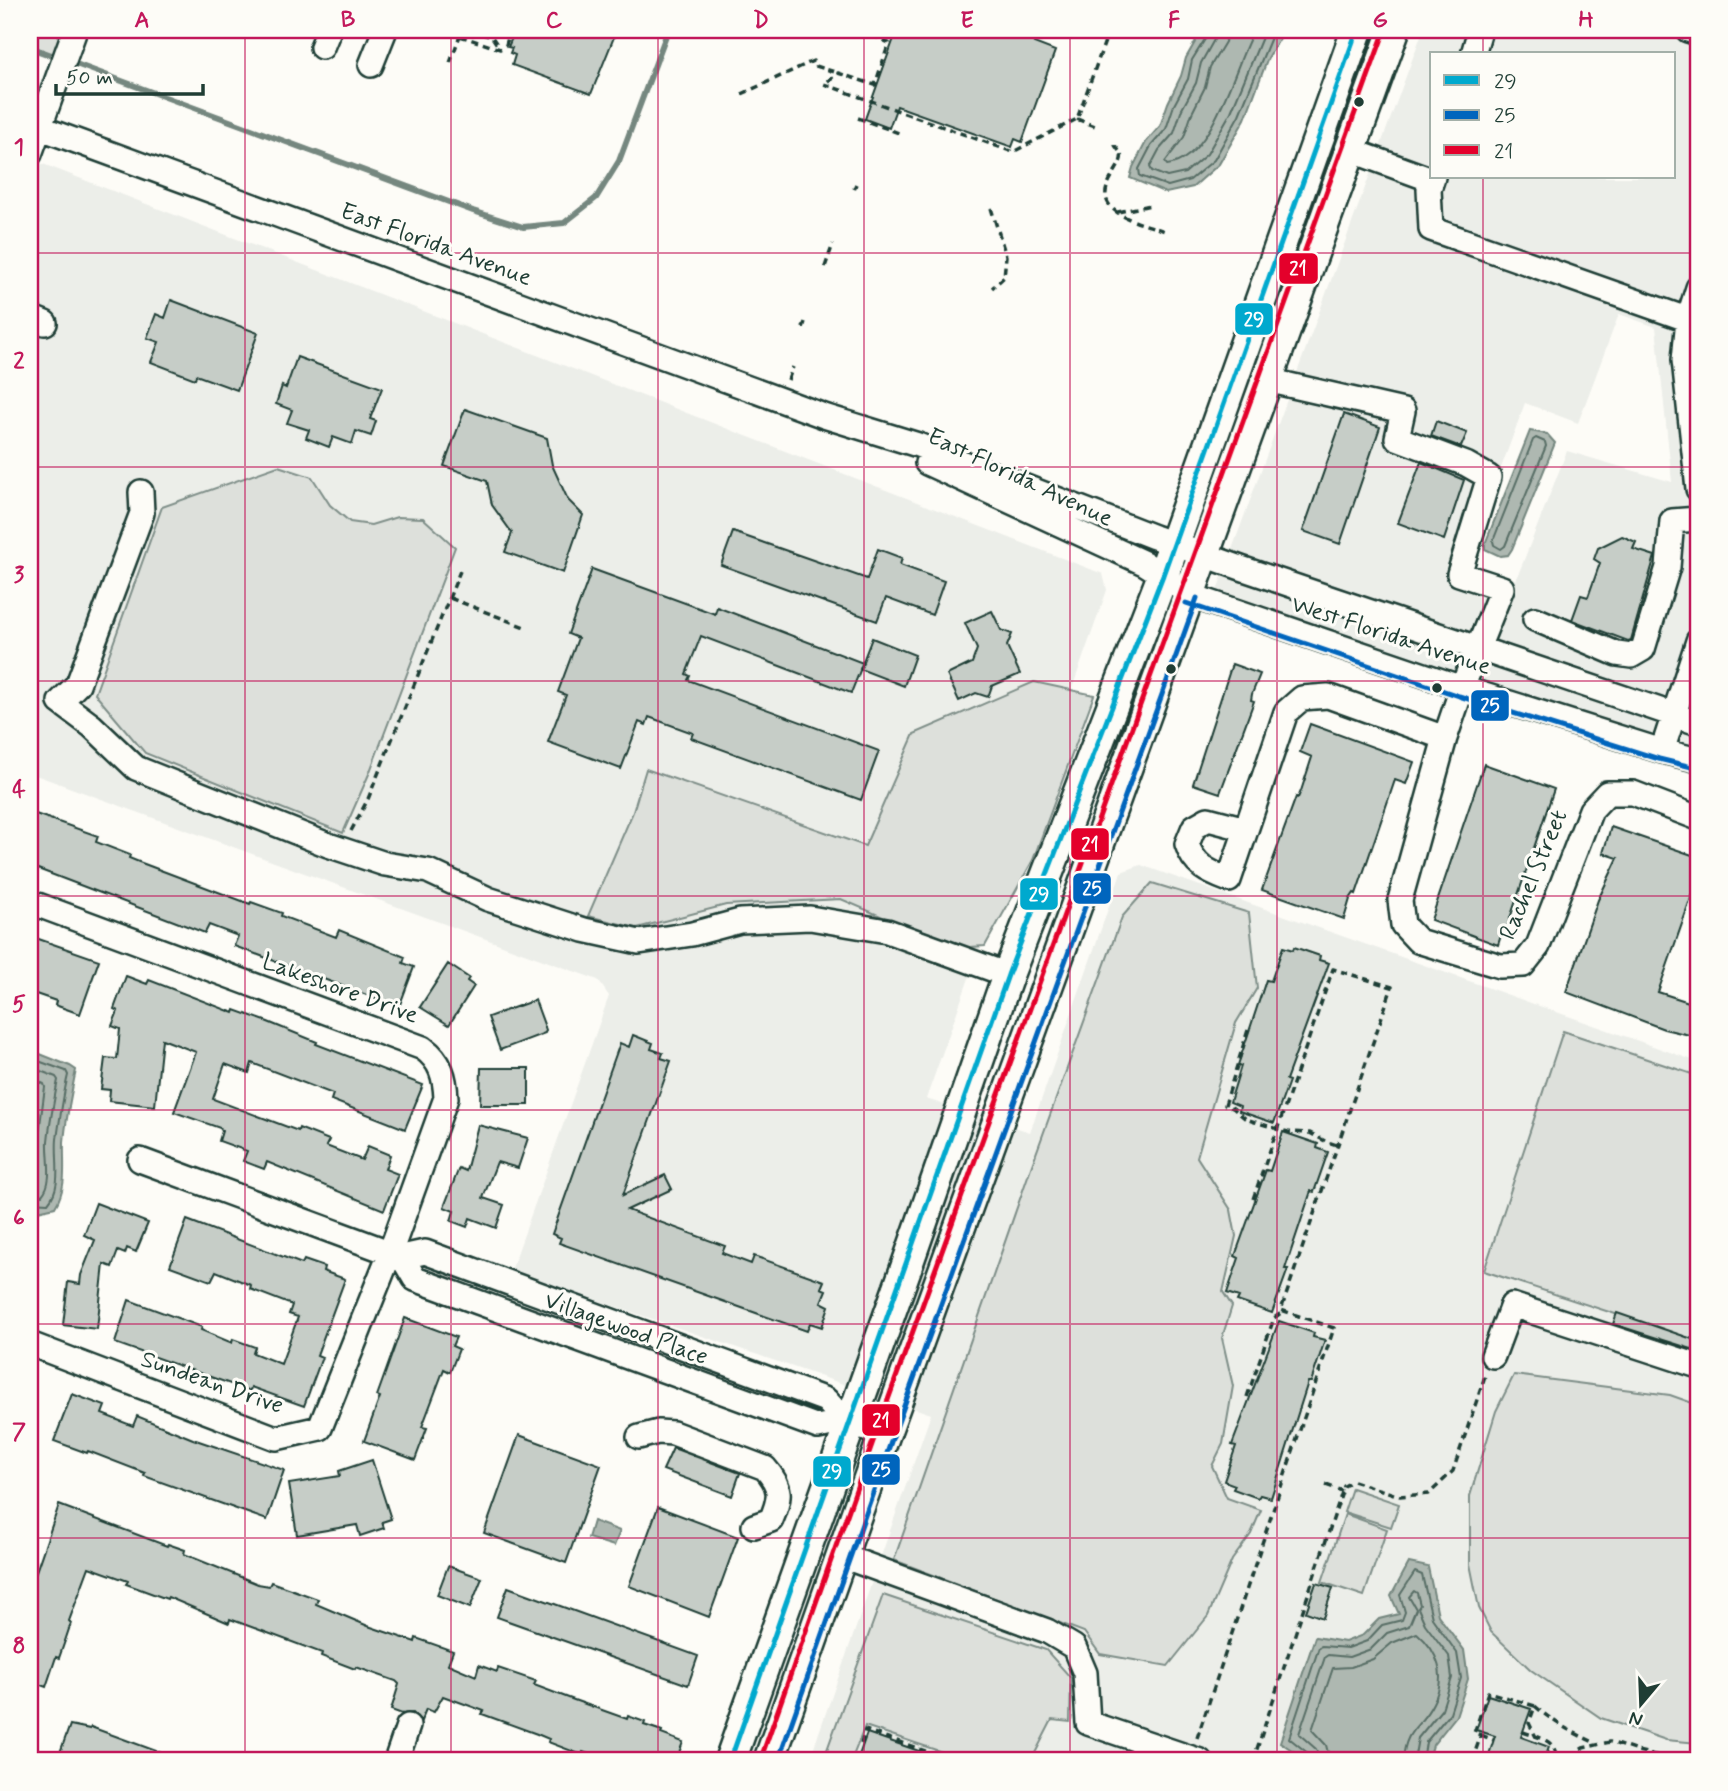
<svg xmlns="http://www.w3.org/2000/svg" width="1728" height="1791" viewBox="0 0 1728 1791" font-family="Mynerve,sans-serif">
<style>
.built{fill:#eceee9;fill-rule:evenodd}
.green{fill:#dde0db;stroke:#7e8e88;stroke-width:2}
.water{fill:#aeb8b1;stroke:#75877f;stroke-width:2}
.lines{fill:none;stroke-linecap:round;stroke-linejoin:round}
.shore{stroke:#586e66;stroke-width:2}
.stream{stroke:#75877f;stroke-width:6}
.building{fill:#c6cdc7;stroke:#1f3d34;stroke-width:2}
.minor-casing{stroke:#1f3d34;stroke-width:28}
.major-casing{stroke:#1f3d34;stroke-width:35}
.path{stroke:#1f3d34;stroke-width:3.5;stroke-dasharray:7 5;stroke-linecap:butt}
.minor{stroke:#fdfcf7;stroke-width:23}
.major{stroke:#fdfcf7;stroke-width:30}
.bus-1-casing{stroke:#fdfcf7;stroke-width:10}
.bus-2-casing{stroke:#fdfcf7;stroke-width:10}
.bus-3-casing{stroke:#fdfcf7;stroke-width:10}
.bus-1{stroke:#00a9ce;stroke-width:5}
.bus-2{stroke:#0065bd;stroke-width:5}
.bus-3{stroke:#e4002b;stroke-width:5}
.grid{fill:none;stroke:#c2185b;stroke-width:2;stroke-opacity:0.55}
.bus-dot{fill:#1f3d34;stroke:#fdfcf7;stroke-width:2.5}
.labels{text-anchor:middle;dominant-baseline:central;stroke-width:6;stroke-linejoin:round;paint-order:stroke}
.street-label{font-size:24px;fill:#1f3d34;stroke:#fdfcf7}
.line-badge{stroke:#fdfcf7;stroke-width:2.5}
.badge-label{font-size:19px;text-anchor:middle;font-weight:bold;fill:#fff}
.neatline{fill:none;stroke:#c2185b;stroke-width:2.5}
.grid-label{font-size:23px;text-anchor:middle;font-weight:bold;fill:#c2185b}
</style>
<rect width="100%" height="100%" fill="#fdfcf7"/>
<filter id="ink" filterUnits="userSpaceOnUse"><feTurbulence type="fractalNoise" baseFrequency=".0143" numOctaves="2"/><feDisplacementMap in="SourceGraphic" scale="14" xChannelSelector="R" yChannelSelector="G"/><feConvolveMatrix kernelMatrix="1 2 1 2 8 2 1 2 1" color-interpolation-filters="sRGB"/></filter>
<g filter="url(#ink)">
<!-- built -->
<path class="built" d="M1423,30h275v681l-467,-159zM1432,54h242v123h-242zM1619,314l37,13 16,155 -105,-31 -51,129 -50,-17 59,-160 53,20z
M30,159l1073,415 4,16 -181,509 104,33 91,-260 20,-7 557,197v699h-889l122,-347 -420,-143 98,-275 -11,-16 -568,-207z
M1223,574l475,161v13l-31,-7 -451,-148z"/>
<!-- green -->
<path class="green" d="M30,30h36l-11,29 -25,-9z
M278,466l34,11 18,28 20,17 21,3 26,-8 26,1 32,29 -86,227 -26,59 -198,-80 -50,-59 67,-187z
M1034,682l60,13 -61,165 -48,86 -30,2 -114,-49 -115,6 -89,23 -49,-12 45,-104 13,-43 219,77 49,-112z
M1152,883l97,30 8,75 -21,35 -39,134 34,53 5,26 -13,56 9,14 -10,32 11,48 -10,58 -11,22 15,32 34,12 -10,24 -19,26 -24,56 -40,50 -68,-12 -16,-22 -190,-72 135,-387 93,-256z
M1563,1031l135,45v265l-214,-70z
M1514,1375l156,20 28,10v338l-32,-3 -65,-22 -70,-48 -40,-38 -12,-24 -9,-44v-68l26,-85z
M1352,1488l47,16 -8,23 -47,-15z
M1345,1514l42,15 -23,67 -42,-14z
M883,1595l163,55 25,28 -1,44 -18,-2 -21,41h-51l-38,-9 -77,-26 -14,35h-28z"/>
<!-- water -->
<path class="water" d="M1202,30h79l-1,8 -12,20 -23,61 -26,45 -26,23 -27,6 -36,-15 3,-11 13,-25 14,-16 8,-23 13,-27 5,-18z
M1530,431l17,3 8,9 -43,106 -4,6 -8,1 -15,-7v-5z
M30,1050l40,16 6,4c-5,24 -10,48 -12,72 -1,22 4,44 -9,65l-17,4 -8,-3z
M593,1521l27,10 -6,15 -26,-8z
M1409,1563l19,4 10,48 26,35 4,29 -12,37 -23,29 -4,16h-121l-28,-19 35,-105 30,5 18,-7 16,-16 20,-5 -8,-18z"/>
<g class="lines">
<!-- shore -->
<path class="shore" d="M1208,30l-1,6 -15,24 -4,19 -14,26 -8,24 -15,17 -12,23 1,7 28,10 22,-6 24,-20 25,-45 35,-85
M1217,30l-2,8 -14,25 -5,20 -14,26 -8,24 -15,17 -9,17 2,4 15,6 18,-4 22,-19 24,-42 34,-82
M1227,30l-2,12 -15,25 -5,20 -13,26 -8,24 -19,25 2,3c46,-5 67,-99 87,-135
M1536,438l9,4 1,4 -41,100 -4,3 -7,-4 -1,-4 40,-101z
M30,1058l36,13 2,4c-5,21 -8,43 -11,64 -2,21 6,47 -9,64l-18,-1
M30,1067l26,10 2,3c-4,20 -8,41 -10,61 -1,16 6,41 -6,54l-12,-2
M30,1078l14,6 1,3 -7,53 -1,39 -7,3
M1311,1761l-2,-7 -20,-16 30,-91 3,-1 26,2 19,-7 15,-16 20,-5 3,-8 -5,-17 15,-23 7,3 10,43 25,35 4,25 -11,35 -24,29 -3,19
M1320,1761l-4,-12 -17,-15 26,-77 3,-2 21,2 22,-8 16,-16 22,-7 7,-17 -7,-12 5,-6 3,2 3,12 -2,3 7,16 24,32 3,22 -10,31 -24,29 -4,23
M1330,1761l-4,-16 -14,-15 21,-62 18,-1 22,-8 19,-16 25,-10c22,19 30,44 16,70 -12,25 -28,24 -30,58"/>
<!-- stream -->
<path class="stream" d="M30,47l443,164 50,16 41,-4 32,-25 23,-37 49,-131"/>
</g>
<!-- building -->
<path class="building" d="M515,30h97l-2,5 4,2 -23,57 -79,-29 3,-10 -5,-2 2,-5 -4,-1z
M897,30h142l-5,13 21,8 -33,91 -7,-3 -3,8 -115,-41 -8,22 -24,-9z
M171,300l87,33 -21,57 -41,-15 -1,4 -44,-17 8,-20 -12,-4 9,-24 9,4z
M297,357l85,31 -12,31 6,2 -5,15 -15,-5 -4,13 -19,-7 -4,10 -23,-9 3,-8 -22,-7 5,-13 -16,-6 6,-18 4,2z
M465,409l82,29 5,27 16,35 15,15 -20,58 -58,-21 7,-19 -20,-28 -5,-24 -43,-15z
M1344,414l36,13 -40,117 -37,-13z
M1436,421l31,12 -6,14 -30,-11z
M1421,462l43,18 -20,60 -46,-17z
M733,532l134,47 11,-30 24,9 -2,7 44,16 -12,34 -46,-17 -9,23 -156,-56z
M1622,536l14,6 -3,7 22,7 -24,84 -3,1 -56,-21 9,-25 7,2 12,-34 -6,-4 4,-11z
M592,569l123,45 2,-7 146,56 -12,30 -150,-57 -15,38 4,2 -2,4 191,71 -18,49 -170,-62 2,-5 -44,-16 -3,8 -7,-3 -18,47 -73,-27 18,-47 -8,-3 20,-54 -10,-4z
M992,611l9,19 11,4 -5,12 13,28 -28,12 -4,11 -12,-4 -17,8 -12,-26 25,-12 5,-14 -12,-26z
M872,638l43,17 -11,31 -44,-17z
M1232,664l28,10 -8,20 -1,6 3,1 -34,92 -27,-9z
M1310,724l104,38 -8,22 -11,-4 -39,114 -2,-1 -4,6 -6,20 -82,-29 34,-93 2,1 3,-7 11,-34 -12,-5z
M1484,764l70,25 -49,144 -3,-1 -4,13 -67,-25z
M30,812l68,24 -2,6 34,13 -1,3 10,4 111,42 1,-2 31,11 -1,3 55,21 3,-7 66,27 -2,6 11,4 -15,40 -165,-61 4,-10 -29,-11 -4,8 -175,-67z
M1611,827l87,30v21l-40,114 40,13v32l-34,-8 -98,-37 32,-92 20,-42 -15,-5z
M30,936l69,24 -19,54 -25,-9 1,-4 -26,-9z
M1283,947l10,3 1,-3 26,9 -1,4 10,3 -43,117 3,1 -15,42 -35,-12 1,-5 -10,-4 11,-36 -3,-1 28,-85 5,1z
M448,964l21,14 -2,3 7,5 -25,39 -29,-18z
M126,976l21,8 2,-4 85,33 1,-3 33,12 49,20 -1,2 107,41 -18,44 -74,-29 2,-6 -81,-31 -3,10 -24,-9 -12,35 85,32 1,-3 30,12 -3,6 36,14 6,-14 22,9 -5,14 13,5 -14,36 -117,-48 -3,7 -21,-8 4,-10 -28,-10 3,-10 -2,-3 -46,-16 22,-60 -34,-13 -7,67 -46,-5 1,-11 -9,-1 4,-31 12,1 3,-30 -8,-3 6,-15 -4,-2z
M535,1000l11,30 -1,3 -45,17 -12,-33z
M633,1035l20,8 -2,6 12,4 -2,5 10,3 -48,134 42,-20 7,14 -45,21 98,36 -3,7 29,11 3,-8 70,25 -3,7 5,2 -5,12 8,4 -7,21 -12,-4 -3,8 -248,-88 2,-5 -9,-4 68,-191 9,4z
M481,1068h48v37h-49z
M478,1125l50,13 -10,30 -21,-6 -14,36 21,7 -8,23 -26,-10 -3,9 -16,-6 3,-10 -10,-4 15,-39 7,3z
M1283,1132l35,12 -1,4 11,4 -14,40 -3,-1 -26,78h3l-16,44 -35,-12 2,-4 -12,-4 12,-35 -4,-2 31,-86 4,1z
M96,1203l52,20 -12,29 -9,-4 -2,6 -7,-3 -6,16 -8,-3 -7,65 -34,-4 5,-43 12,2 1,-9 14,-35 -11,-5z
M187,1220l115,44 2,-4 20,7 -1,4 22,8 -28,76 5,2 -18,49 -53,-19 -1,4 -135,-48 14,-43 73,27 -1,3 31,13 1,-4 22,8 -2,6 28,11 17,-47 -9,-3 3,-9 -42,-16 1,-4 -35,-14 -5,10 -41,-15z
M1617,1313l81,28v10l-85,-27z
M405,1318l51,19 -4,9 7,3 -9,23 -6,-3 -22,58 5,1 -12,32 -51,-19 16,-44 -3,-1z
M1279,1321l35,12 -1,4 12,3 -14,42h-3l-37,116 -11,-3 -2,3 -25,-9 2,-4 -11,-4 12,-35 -4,-1z
M72,1394l33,12 -3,8 31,12 4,-10 56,23 91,31 -17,50 -123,-44 1,-3 -57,-22 -1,2 -33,-12z
M519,1435l82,30 -35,98 -82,-30z
M673,1448l67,25 -8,23 -69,-26z
M372,1460l19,59 -9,3 2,6 -24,8 -3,-11 -60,10 -8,-51 51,-8 -1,-5z
M59,1505l108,41 1,-2 17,6 -1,4 74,30 11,2 2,-4 47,17 -2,5 52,22 47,16 1,-4 37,13 -5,13 28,12 3,-11 18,7 1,-4 38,13 -2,4 40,15 53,19 1,-3 17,6 -1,3 18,6 -1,3 22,8 -7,19h-67l-26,-9 -1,3 -34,-13 1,-3 -12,-5 -55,-20 2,-3 -41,-15 -9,16 -8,-3 -5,12 -8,-8 -11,1 -11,-4 8,-26 -3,-3 -40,-14 -1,2 -34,-13 1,-3 -92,-34 -1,4 -61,-26 -1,2 -41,-15 2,-3 -39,-14 -20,54 2,2 -5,15 -7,20 -3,-1 -10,30 -16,-6v-92z
M658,1507l80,30 -29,80 -80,-31z
M448,1566l34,12 -12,30 -33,-13z
M1316,1583l17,5 -10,30 -17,-6z
M508,1587l190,69 -10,29 -191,-68z
M1488,1695l43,14 -10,28 28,10 -5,14h-57l8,-25 -19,-6z
M70,1725l20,4 1,-2 87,32 -1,2h-120z
M867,1733l75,26v2h-85z"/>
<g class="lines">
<defs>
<path id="minor" d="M1688,30l10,3
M322,47l7,-17
M1473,54l7,-24
M371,65l14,-35
M30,124l794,292 94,29 236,92 87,31 457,155
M1350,150l82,30
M30,154l45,-124
M1433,177l-4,12 2,40 267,94
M1698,288l-10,31 -4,41 14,129
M30,317l15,6
M1267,380l136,31 -6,27 69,26 23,13 -30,97 43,14 -40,100 -17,50 -45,162 3,25 15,16 82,25 23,-1 15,-19 53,-136 16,-17h26l65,25
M927,463l217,100 19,12 26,20 273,93 200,63 36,9
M141,492l1,21 -64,171 -18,18 32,24 44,42 192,77 57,19 43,7 60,28 96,31 55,12 53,-8 48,-13 70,-3 77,13 121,44
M1535,619l82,35 14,2 12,-7 25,-82 4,-46 26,-2
M1662,751l36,-110
M1246,829l-38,-10 -14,8 -7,17c7,22 21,28 42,36l57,-168 16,-14 26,-2 117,42
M30,902l393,146c18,13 22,29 23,50l-56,155 -70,175 -44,10 -246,-94
M140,1160l262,97 23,-5 401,148 19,21 39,15
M402,1257l13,22 403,148 27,-6
M1493,1356l19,-51 186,61
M639,1437l19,-5 15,1 92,35c17,19 16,29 6,52l-17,6
M842,1556l205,75 27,16 11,26 3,50 112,38
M396,1761l12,-35"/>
<path id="major" d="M730,1761l176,-493 102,-293 155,-400 194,-545
M769,1761l115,-325 510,-1406"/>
</defs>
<!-- minor casing -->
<use href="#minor" class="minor-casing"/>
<!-- major casing -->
<use href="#major" class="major-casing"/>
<!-- path -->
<path class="path" d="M470,30l22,7 8,12
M495,30l14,5
M861,30l28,13 -14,42 -37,-12 -14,11 189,68 64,-33 32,-89
M460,36l40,13 6,-4 4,-15
M450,63l12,-33
M742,94l71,-33 3,5 22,7
M858,118l41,15
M1077,119l18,7
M1115,145c0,1 6,8 6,9 5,15 -38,40 2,62 13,7 28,10 42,15
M854,189l2,-5
M991,208l15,48 -2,21 -12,11
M1118,212l33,-7
M825,267l8,-23
M803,328l2,-6
M788,380l5,-13
M450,598l77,30
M351,831l17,-32 92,-228
M1248,1030l-23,75 8,3 13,11 9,3 33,10 22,1 15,8 12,4
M1247,1397l27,-79 10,-7
M1326,1485l16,6
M1535,1706c19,17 38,27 61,37
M1523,1732c17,6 35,8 33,29
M1481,1735l13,5
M1197,1738l137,-410 -53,-18 111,-323 -59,-18 -81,233
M861,1744l4,-14 69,24 4,7
M1253,1761l91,-275 9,-5 47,15 29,-2 24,-23 32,-95
M1472,1761l9,-26 -7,-2 14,-41 47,14 -6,17 7,14
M1560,1761l23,-13 27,-6 27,9 32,7 29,2"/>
<!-- minor -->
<use href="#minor" class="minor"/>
<!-- major -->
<use href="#major" class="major"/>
<defs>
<path id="bus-1" d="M730,1761l278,-786 155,-400 194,-545"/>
<path id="bus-2" d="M1186,603l273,93 200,63 37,9
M778,1761l114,-322 305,-841"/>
<path id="bus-3" d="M761,1758l115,-325 509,-1403"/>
</defs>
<!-- bus-1 casing -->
<use href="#bus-1" class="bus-1-casing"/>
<!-- bus-2 casing -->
<use href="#bus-2" class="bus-2-casing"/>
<!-- bus-3 casing -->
<use href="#bus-3" class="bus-3-casing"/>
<!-- bus-1 -->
<use href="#bus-1" class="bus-1"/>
<!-- bus-2 -->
<use href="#bus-2" class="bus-2"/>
<!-- bus-3 -->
<use href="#bus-3" class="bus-3"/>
</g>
</g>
<!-- grid -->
<path class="grid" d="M245,30v1731M451,30v1731M658,30v1731M864,30v1731M1070,30v1731M1277,30v1731M1483,30v24M1483,177v1584M30,253h1668M30,467h1668M30,681h1668M30,896h1668M30,1110h1668M30,1324h1668M30,1538h1668"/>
<!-- markers -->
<g class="bus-dot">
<circle cx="1359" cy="102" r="6"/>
<circle cx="1171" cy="669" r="6"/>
<circle cx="1437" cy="688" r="6"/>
</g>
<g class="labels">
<!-- street labels -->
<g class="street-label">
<text transform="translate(436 245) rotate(20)">East Florida Avenue</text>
<text transform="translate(1020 478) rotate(25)">East Florida Avenue</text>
<text transform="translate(1391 636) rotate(18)">West Florida Avenue</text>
<text transform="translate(1534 875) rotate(-67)">Rachel Street</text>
<text transform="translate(340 989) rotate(20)">Lakeshore Drive</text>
<text transform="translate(626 1329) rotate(20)">Villagewood Place</text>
<text transform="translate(212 1383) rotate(19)">Sundean Drive</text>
</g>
</g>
<g class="line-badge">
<rect x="1278" y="252" width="41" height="33" rx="7" fill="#e4002b"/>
<rect x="1234" y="302" width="40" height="34" rx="7" fill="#00a9ce"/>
<rect x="1470" y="689" width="40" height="33" rx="7" fill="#0065bd"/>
<rect x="1070" y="827" width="40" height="34" rx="7" fill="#e4002b"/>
<rect x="1072" y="872" width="40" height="33" rx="7" fill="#0065bd"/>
<rect x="1019" y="877" width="40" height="34" rx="7" fill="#00a9ce"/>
<rect x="861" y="1403" width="40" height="34" rx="7" fill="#e4002b"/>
<rect x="861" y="1453" width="40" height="33" rx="7" fill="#0065bd"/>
<rect x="812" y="1455" width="40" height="33" rx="7" fill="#00a9ce"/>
</g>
<g class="badge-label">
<text x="1298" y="275">21</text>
<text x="1254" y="326">29</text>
<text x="1490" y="712">25</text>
<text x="1090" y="851">21</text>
<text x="1092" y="895">25</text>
<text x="1039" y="901">29</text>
<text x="881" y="1427">21</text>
<text x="881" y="1476">25</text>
<text x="832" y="1478">29</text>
</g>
<!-- margin -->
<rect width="1728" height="1791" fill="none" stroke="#fdfcf7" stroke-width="77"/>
<!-- legend -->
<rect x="1430" y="52" width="245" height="126" fill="#fdfcf7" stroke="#a4b0a9" stroke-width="2"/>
<rect x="1444" y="75" width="35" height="10" fill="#00a9ce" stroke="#a4b0a9" stroke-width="2"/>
<text x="1494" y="88" font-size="21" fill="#1f3d34">29</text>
<rect x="1444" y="110" width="35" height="10" fill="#0065bd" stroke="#a4b0a9" stroke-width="2"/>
<text x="1494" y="122" font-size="21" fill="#1f3d34">25</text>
<rect x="1444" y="145" width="35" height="10" fill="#e4002b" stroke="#a4b0a9" stroke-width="2"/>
<text x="1494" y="158" font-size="21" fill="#1f3d34">21</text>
<!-- north arrow -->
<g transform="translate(1641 1704) rotate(199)" stroke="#fdfcf7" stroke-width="5" paint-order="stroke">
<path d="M0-5L12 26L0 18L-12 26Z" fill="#1f3d34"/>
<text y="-10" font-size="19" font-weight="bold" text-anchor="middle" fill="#1f3d34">N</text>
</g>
<!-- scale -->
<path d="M56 84v10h147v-10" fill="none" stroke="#1f3d34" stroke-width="3.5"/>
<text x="66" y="84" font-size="21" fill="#1f3d34" stroke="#fdfcf7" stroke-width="5" paint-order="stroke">50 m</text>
<rect x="38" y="38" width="1652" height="1714" class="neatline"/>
<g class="grid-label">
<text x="142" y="27">A</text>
<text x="348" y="27">B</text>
<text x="554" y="27">C</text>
<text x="761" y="27">D</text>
<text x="967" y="27">E</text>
<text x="1174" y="27">F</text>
<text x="1380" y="27">G</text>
<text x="1586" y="27">H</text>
<text x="19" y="154">1</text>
<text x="19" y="368">2</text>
<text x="19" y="582">3</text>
<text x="19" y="796">4</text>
<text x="19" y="1011">5</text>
<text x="19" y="1225">6</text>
<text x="19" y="1439">7</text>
<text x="19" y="1653">8</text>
</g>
</svg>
